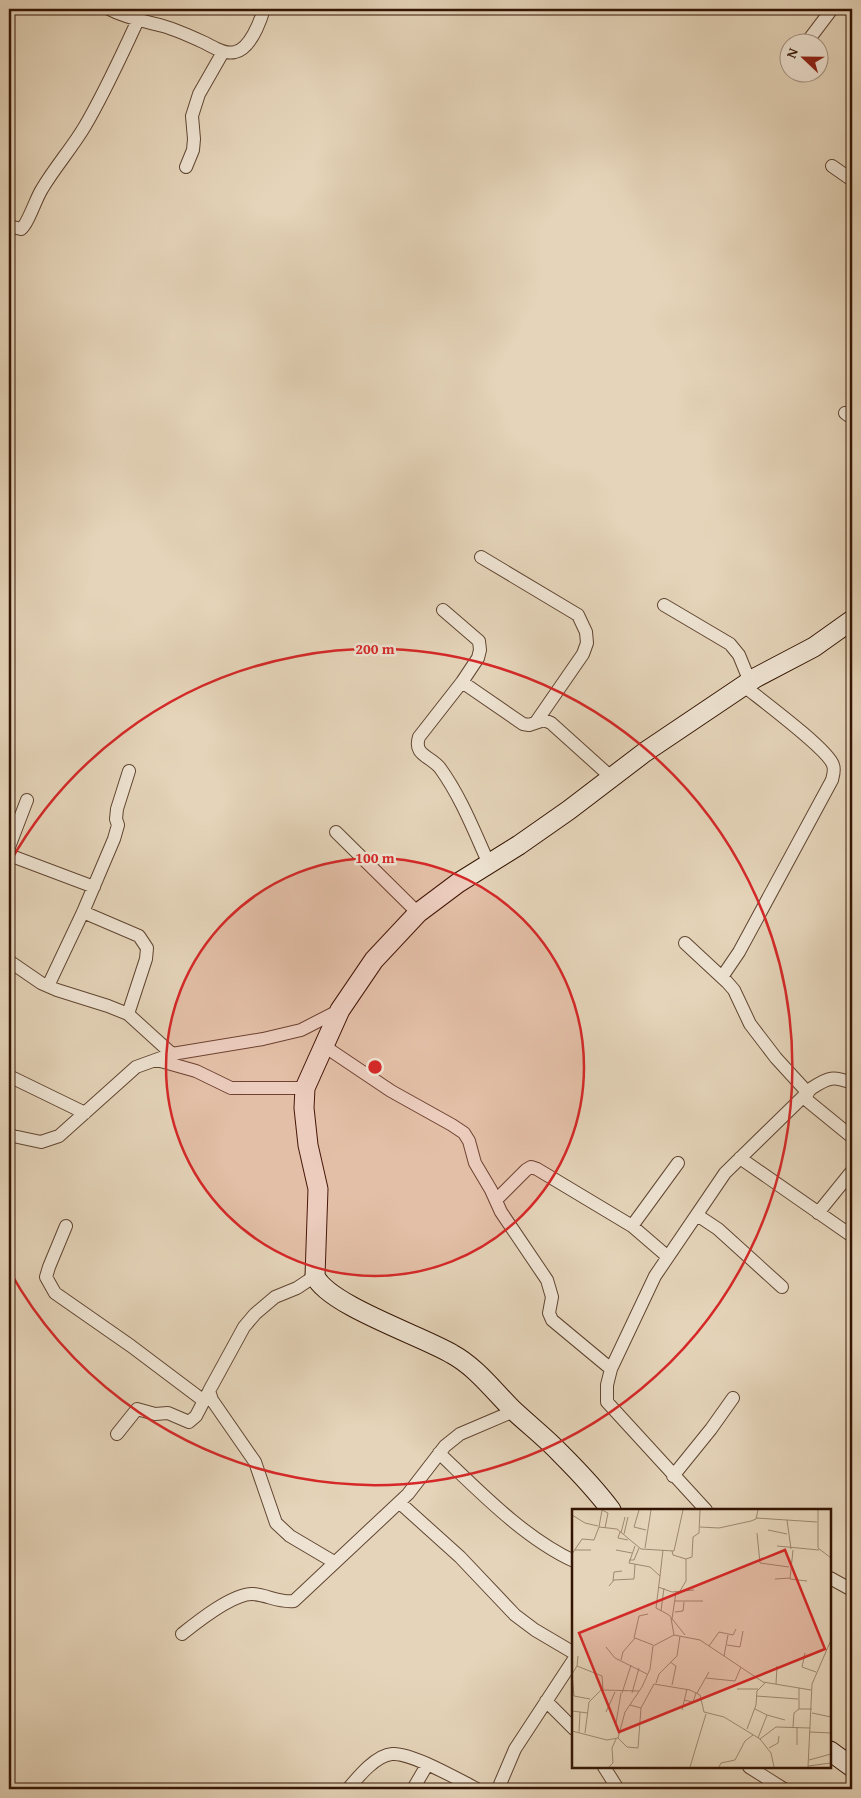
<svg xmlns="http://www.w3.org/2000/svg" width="861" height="1798" viewBox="0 0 861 1798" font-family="'Gentium Book Plus',serif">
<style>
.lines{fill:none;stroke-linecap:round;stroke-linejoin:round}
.street-casing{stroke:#604531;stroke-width:14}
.secondary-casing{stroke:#341504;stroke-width:21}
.street{stroke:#eee3d2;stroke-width:12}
.secondary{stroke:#eee3d2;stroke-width:19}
.ring{fill:none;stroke:#d62828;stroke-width:2.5}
.inset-road{fill:none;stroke:#9e8871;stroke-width:1}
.view{fill:#d62828;fill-opacity:0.15;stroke:#d62828;stroke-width:2.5}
.inset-edge{fill:none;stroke:#341504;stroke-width:2.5}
.centre{fill:#d62828;stroke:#eee3d2;stroke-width:2.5}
.ring-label{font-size:15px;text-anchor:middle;font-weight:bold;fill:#d62828;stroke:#eee3d2;stroke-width:5;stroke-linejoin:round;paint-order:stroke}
</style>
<rect width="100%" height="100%" fill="#e5d4b9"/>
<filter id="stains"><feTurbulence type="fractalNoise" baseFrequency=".004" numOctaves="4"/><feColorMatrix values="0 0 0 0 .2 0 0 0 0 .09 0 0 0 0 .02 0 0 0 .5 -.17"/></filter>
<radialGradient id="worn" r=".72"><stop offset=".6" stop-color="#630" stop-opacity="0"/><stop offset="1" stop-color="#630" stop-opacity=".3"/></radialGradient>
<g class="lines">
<defs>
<path id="street" d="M109,9c17,9 35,12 54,17 14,4 27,10 40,16 9,4 21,13 32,10 15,-3 25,-30 29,-43
M807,42l25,-33
M832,166l20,14
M186,167l7,-17 1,-11 -2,-23 7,-22 24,-42
M9,226l12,3c7,-5 15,-31 21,-40 13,-22 30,-41 43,-63 20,-34 36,-70 53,-106
M845,413l7,5
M481,557l97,58 8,17 1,11 -4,11 -47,68
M664,605l66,39 9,11 11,27
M443,610l36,31 1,9 -2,8 -16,24 -43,55c-6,18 11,19 21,31 21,29 34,63 49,96
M462,682l61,42 6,1 15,-5 7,3 60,54
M336,832l82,81
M9,847l18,-47
M9,855l85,32
M83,912l56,24 8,12 -1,11 -18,55
M685,943l42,39 7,8 16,34 26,34 32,35
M9,961l32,22 16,7 51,16 20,8 44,40
M722,977l17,-25 93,-172c1,-4 3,-10 1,-15 -5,-16 -73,-66 -89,-79
M48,986l35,-74 31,-73 4,-14 -2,-6 1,-10 12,-38
M324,1046l67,45 61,34 12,8 5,8 6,22 16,27 10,22 46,68 5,17 -3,16 3,7 59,49
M157,1060l39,11 35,17h74
M9,1076l76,37
M803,1097l49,40
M9,1133l4,3 28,6 18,-6 77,-69 36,-13 91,-15 38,-9 39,-20
M740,1158l112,78
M496,1200l30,-30 5,-3 6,2 95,57 36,31
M818,1213l34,-42
M697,1215l21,14 64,58
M66,1226l-17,41 -3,10 9,16 76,53 73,55
M632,1226l46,-63
M315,1276l-18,12 -22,9 -20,17 -11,13 -35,64 3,9 43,62 21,61 14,13 44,26
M117,1434l20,-25 18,5 13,-1 21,9 7,-6 12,-23
M439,1453c40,38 85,85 135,108
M673,1476l38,-47 22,-31
M400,1503l60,54 55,58 20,15 39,23
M706,1510l-99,-108v-17l4,-16 44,-93 70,-103 87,-85c17,-11 21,-12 40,-5
M830,1578l22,12
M182,1634c15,-12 51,-41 71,-40 14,1 27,9 41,7l114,-107 37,-48 15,-12 54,-23
M546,1701l28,28
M604,1767l14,22
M749,1767l35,22
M348,1789c10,-12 28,-34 44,-35 19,-2 67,26 85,35
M413,1789l14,-24
M498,1789l17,-40 59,-90"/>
<path id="secondary" d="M611,1510c-15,-20 -32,-38 -50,-56 -15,-16 -32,-29 -48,-44 -19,-19 -37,-43 -61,-56 -30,-18 -124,-49 -137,-78l3,-87 -10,-44 -4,-37 1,-20 35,-78 34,-50 44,-47 40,-30 61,-38 50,-35 76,-58 110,-74 59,-31 38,-27
M830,1751l22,16"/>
</defs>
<!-- street casing -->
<use href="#street" class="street-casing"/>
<!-- secondary casing -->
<use href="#secondary" class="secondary-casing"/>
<!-- street -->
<use href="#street" class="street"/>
<!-- secondary -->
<use href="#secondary" class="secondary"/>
</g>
<!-- distance rings -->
<circle cx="375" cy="1067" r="209" fill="#d62828" fill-opacity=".12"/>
<g class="ring">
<circle cx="375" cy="1067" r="209"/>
<path d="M9 864A418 418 0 1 1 9 1270"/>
</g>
<!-- overview -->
<g transform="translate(572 1509)">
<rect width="259" height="259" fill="#e5d4b9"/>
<path class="inset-road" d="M30,1l-3,17 18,2 24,20 33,2 9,-41M30,1l6,3 -3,15M67,1l-5,17 12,3M246,1v38l13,10M0,6l13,8 13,3M184,9l61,4M215,11l4,29M128,18l19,1 32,-7 5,-2 2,-9M196,21l19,4M48,23l-2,6 10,2M49,24l4,-16M185,24l3,30 29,4M52,25l4,-17M63,37l-6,17 21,4 10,9 -4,32 13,7 16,20M205,37l42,4M73,39l6,-38M3,41h16M44,41l16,3M221,41l-3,29 17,2M100,42l1,4 13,4v22l-6,10M0,45l10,-15 12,1 5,-13M114,50l6,-2 1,-20 6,-4 1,-23M57,51h5l5,-12M88,67l3,-26M203,70l15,-1M41,72l1,-9 8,-1M37,77l5,-6 20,-1 1,-15M86,78l14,5 22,-2M102,92h29M89,102l3,-23M103,103l8,-1 1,-9M99,109l3,17M100,110l4,-27M62,129l5,-22 9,-2M155,136l13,2 3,-16M137,137l10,-14 14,3 3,-6M34,138l9,11 32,16M233,144l-3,14 14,5M6,147l-1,10 25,10 1,14 36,1M152,147l4,-21M49,151l2,-8 12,-14 18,7M98,153l6,4 -4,19M134,169l29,3 6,-14M84,174l3,-9 18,-18 3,-20M204,175l1,-18M227,179v21h13M165,180h21M50,184l9,-28M60,184l7,-25M125,184l12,-21M2,187l-2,-22 5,-8M2,187l16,3M184,187l42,3M112,191l9,2 3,-9M58,196l11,3 13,-24 36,6 10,5 4,17 20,5 36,22 11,14 3,14M183,200l12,6 -9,23M110,201l5,-21M0,202l16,2M34,203l9,-20M240,204l19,4M195,206l18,5M44,214l5,-30M221,218l1,-14 5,-4M175,220l9,-24 1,-14 8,-8M0,222l35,9 11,-2 7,-26 17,-25 8,-18 3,-23 21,-11 26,5 63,42 48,8M7,223l1,-20M238,223l21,1M13,224l4,-31 13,-13M46,229l9,9 11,1 3,-40M188,230l16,-12 34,1M225,236v-18M197,239l9,-5 1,-7M237,251l22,-6M236,257l23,-3M37,258l4,-4 -1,-15 4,-9M118,258l16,-53M147,258l2,-4 14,-3 10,-19 8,-6M236,258l4,-83 19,-44"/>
<path class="view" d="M213,41l40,99 -206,83 -40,-99z"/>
<rect width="259" height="259" class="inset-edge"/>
</g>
<circle cx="375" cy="1067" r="8" class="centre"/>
<g class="ring-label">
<text x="375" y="654">200 m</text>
<text x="375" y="863">100 m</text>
</g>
<!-- margin -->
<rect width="861" height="1798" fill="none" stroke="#e5d4b9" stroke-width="30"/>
<rect x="10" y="10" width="841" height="1778" fill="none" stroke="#341504" stroke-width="2.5"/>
<rect x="15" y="15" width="831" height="1768" fill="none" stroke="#341504"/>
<!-- north arrow -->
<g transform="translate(804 58) rotate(292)"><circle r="24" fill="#eee3d2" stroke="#a49180"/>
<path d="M0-4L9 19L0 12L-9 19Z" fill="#8f2418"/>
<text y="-8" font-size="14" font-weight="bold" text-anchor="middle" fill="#341504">N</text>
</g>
<rect width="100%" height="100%" filter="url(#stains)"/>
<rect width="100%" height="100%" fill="url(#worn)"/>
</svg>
